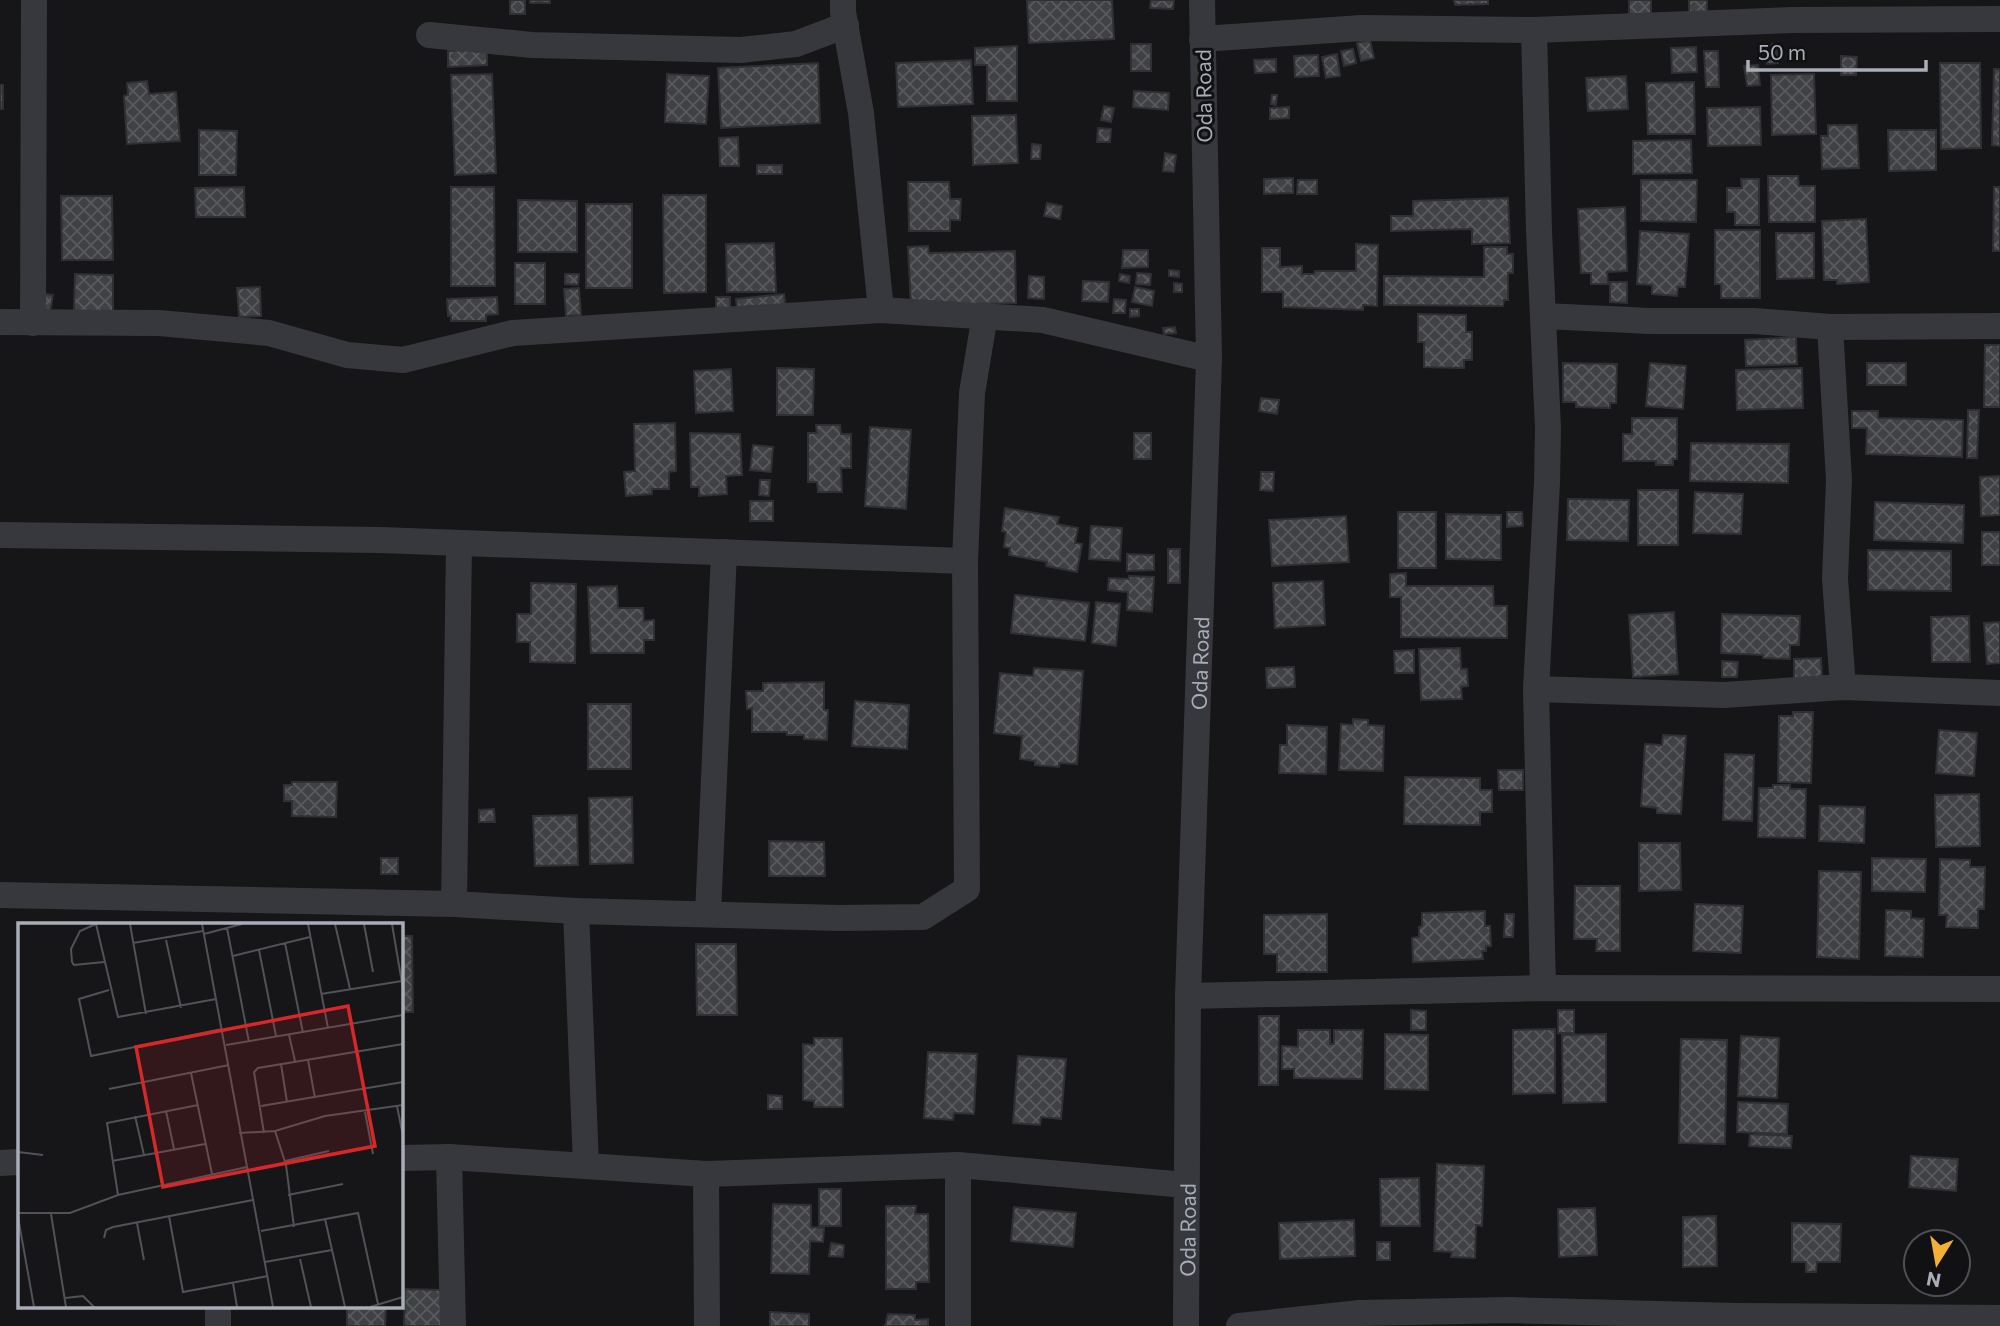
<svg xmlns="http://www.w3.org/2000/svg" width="2000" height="1326" viewBox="0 0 2000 1326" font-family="Commissioner,sans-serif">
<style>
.building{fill:url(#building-cross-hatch);stroke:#303034;stroke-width:2}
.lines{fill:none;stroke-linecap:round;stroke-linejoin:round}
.minor{stroke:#37383d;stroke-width:26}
.labels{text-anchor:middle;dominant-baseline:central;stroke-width:6;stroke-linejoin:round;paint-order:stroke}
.street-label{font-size:21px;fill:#a8adb8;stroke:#111113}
.inset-road{fill:none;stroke:#505258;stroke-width:2}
.view{fill:#d62828;fill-opacity:0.15;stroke:#d62828;stroke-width:3.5}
.inset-edge{fill:none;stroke:#a8adb8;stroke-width:3.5}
</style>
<defs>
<pattern id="building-cross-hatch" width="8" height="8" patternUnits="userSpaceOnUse" patternTransform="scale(1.75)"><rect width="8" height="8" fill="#404145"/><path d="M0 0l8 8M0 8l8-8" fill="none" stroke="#595a5e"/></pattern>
</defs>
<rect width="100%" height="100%" fill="#161618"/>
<!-- building -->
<path class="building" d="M510,0h15v14h-15z
M530,0h20v3h-20z
M1027,0h85l2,39 -85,4z
M1151,0h23l-1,9 -23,-1z
M1454,0h34v4l-33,1z
M1629,0h22v15h-22z
M1689,0h18v12h-18z
M1370,40l4,18 -13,3 -4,-18z
M1131,44h20v27h-20z
M1766,44h10l2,19 -11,1z
M1017,46v55h-30v-36h-12v-17z
M1696,47l1,25 -25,1 -1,-25z
M487,49v16l-39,2v-16z
M1353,49l3,14 -12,3 -3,-15z
M1704,51h14l1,36h-13z
M1337,54l3,22 -14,2 -4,-21z
M1318,55l1,21 -24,1 -1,-21z
M1841,56l16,1 -1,18h-15z
M1276,59v13l-21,1 -1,-13z
M971,60l2,44 -75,3 -2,-44z
M818,63l2,60 -99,5 -3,-60z
M1940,63h40l1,85 -40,1z
M1758,65l2,20 -13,1 -3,-20z
M1994,69h6v77l-8,-1z
M492,74l4,99 -41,2 -4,-100z
M667,74l42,2 -3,48 -41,-2z
M1814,74l2,60 -44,1 -1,-60z
M1626,76l2,33 -40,2 -2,-33z
M147,81l2,13 27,-2 4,49 -53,3 -3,-48 4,-1 -1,-12z
M1694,82l1,52h-47l-2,-51z
M0,85h3v24h-3z
M1134,91l35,2 -1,17 -35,-3z
M1272,95h5l-1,10 -5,-1z
M1104,106l10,2 -3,14 -10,-2z
M1289,107v11l-19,1v-11z
M1760,107l1,38 -53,1 -1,-38z
M1016,115l2,48 -45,2 -1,-49z
M1828,125h29l2,43 -37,1 -1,-33h7z
M1098,128l13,1 -1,13h-13z
M199,130l38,1 -1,44h-37z
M1888,130h48v40l-47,1z
M738,137l1,29h-19l-1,-28z
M1691,140l1,33 -59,1v-33z
M1032,144l9,1 -1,14h-9z
M1165,153l11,2 -2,17 -11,-1z
M757,165h25v9h-25z
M1768,176h30l1,10h16v36h-46z
M1293,178v15l-29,1v-15z
M1741,179h18v46h-24v-13h-8v-24h15z
M1298,180h19v14h-20z
M1641,180h56l-1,42 -55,-1z
M908,182h41l1,17h11l-1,21h-10v11h-41z
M244,187l1,30h-49l-1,-29z
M451,187h43l1,99h-44z
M1994,187h6v64h-7z
M663,195h43v97l-42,1z
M61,196h51l1,64h-51z
M1508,198l2,45 -38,1v-15l-81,2v-15h22v-15z
M518,200l59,1v51h-59z
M1047,203l15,3 -2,13 -16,-3z
M586,204h46v84h-46z
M1625,207l2,64 -20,1 1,12h-17v-11h-10l-3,-64z
M1866,219l3,63 -32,2v-4h-13l-2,-59z
M1715,230h45v68h-39v-14h-6z
M1640,231l49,3 -4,53h-7l-1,9 -25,-2v-9l-15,-1z
M1776,233h38v45l-37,1z
M774,243l2,49h-49l-1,-48z
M1356,244l22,1 -1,61 -14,-1v5l-80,-3v-15h-21v-44h18v19l22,-1v8h12l1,-3h41z
M928,246l1,7 86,-2 1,52 -105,3 -3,-59z
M1484,247h23v7h6v19h-5v27h-4l-1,6 -119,-1v-29l100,1z
M1123,250h25v17l-26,1z
M515,263h30v41h-30z
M1169,270l10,1v6l-10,-1z
M1137,273l14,1 -1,11 -14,-1z
M75,274l38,1v36h-39z
M565,274h14l-1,11 -13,-1z
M1120,274l10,2 -1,7 -10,-2z
M1029,276l15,1v22l-16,-1z
M1083,281l26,1 -1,20 -26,-1z
M1610,282h17v21l-17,-1z
M1174,283l8,1v8h-8z
M260,287l1,29 -22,1 -2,-29z
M1135,287l19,4 -2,15 -20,-4z
M579,288l2,27 -15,1 -2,-27z
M44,294l9,1 -3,18 -8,-1z
M784,294l2,18 -48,5 -2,-18z
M497,297l1,17 -12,1v6h-35v-5h-3l-1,-17z
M716,297h14v17h-14z
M1114,299l12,1 -1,13h-12z
M1130,309h9v7l-9,1z
M1418,314l48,1v17h6v28h-8v8l-40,-1v-25h-6z
M1175,327l1,6 -12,1 -1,-6z
M1796,337l1,27 -51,2 -1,-26z
M1985,345h15v62h-16z
M1563,363l54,1 -1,39h-6v5l-34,-1v-5h-13z
M1650,363l36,3 -3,43 -37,-3z
M1867,363h39v22h-39z
M777,368l37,1 -1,46h-36z
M1802,368l1,40 -66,2 -1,-40z
M731,369l2,42 -37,2 -2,-42z
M1261,398l18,2 -2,14 -18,-3z
M1968,410h11l-2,48h-10z
M1852,411h26v7l85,2 -1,37 -96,-3 1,-26h-15z
M1632,418h45v41h-4v6h-17v-4h-33v-27h9z
M675,423l1,48 -7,1v17h-17v5l-26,2 -2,-24 11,-1 -1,-47z
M816,425h24l1,9h10v34h-10l1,24h-24l-1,-10h-9v-49h9z
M870,427l41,3 -5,79 -41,-3z
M690,433l50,1 2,41 -16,1 1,18 -28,2v-9h-8z
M1134,433h17v26h-17z
M1691,443l98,1 -1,39 -98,-2z
M753,445l20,2 -2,25 -21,-2z
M1261,472h13l-1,19 -13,-1z
M2000,476v39l-19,1 -1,-39z
M760,480h10l-1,16 -10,-1z
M1638,490h40v55h-40z
M1695,492l48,2 -2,40 -48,-1z
M1568,499l61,1 -1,41 -61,-1z
M750,501h23v20h-23z
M1875,502l89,3 -1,38 -89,-3z
M1005,508l54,9 -2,7 21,4 -3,15 7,1 -5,28 -31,-6 1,-4 -38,-7 1,-7 -6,-1 2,-15 -4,-1z
M1398,512h38v56h-38z
M1507,512h15l1,14 -16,1z
M1446,514l55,1v45l-55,-1z
M1346,516l3,46 -77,4 -3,-46z
M1091,526l31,2 -2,33 -31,-2z
M1982,532h18v33h-18z
M1168,549h12v34h-12z
M1868,550l83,1v40l-83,-1z
M1127,554l27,1v15l-27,1z
M1406,573v13h87l1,20h13v32l-106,-1v-40h-11v-23z
M1129,576l25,1 -2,35 -25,-2 1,-18 -20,-2 1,-12 20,1z
M1323,581l2,44 -50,3 -2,-45z
M531,583l45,1 -1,79 -45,-1v-20h-13v-28h14z
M617,586l1,22h25l1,13 10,-1v20h-10v13h-53l-3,-66z
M1015,595l74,8 -4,38 -74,-8z
M1096,602l24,2 -4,42 -24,-3z
M1674,612l4,62 -45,3 -4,-62z
M1722,614l78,2 -1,29h-9v14l-27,-1v-3l-42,-2z
M1969,616l1,46h-38l-1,-45z
M2000,622v41l-13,1 -3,-41z
M1460,648l1,21h6l1,17 -7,1 1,12 -41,1 -2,-51z
M1414,650v23h-19l-1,-22z
M1821,658l1,19 -28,1v-19z
M1722,661l16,1 -1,15h-15z
M1294,667l1,20 -28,1 -1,-20z
M1034,668l49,3 -6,93 -18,-1v4l-24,-2v-4l-15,-2 2,-23 -28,-3 6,-60 33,3z
M824,682v28h4l-1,30 -23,-1v-4h-17v-3h-35v-24l-5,1 -1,-18h17v-8z
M855,701l54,4 -2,44 -55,-3z
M588,704h43v65h-43z
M1793,712h20l-2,71 -33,-1 1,-66h14z
M1353,719l15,1v5l16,1 -1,45 -44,-1 2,-46 12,1z
M1287,725l40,2 -1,47 -47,-1 1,-28h7z
M1939,730l38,3 -3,43 -38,-3z
M1663,735l23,1 -5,78 -24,-1v-5l-16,-2 4,-62 17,1z
M1725,754l29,1 -2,66 -29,-1z
M1498,770h25v20h-24z
M1405,777l75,1v12h12v22h-12v13l-76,-1z
M292,782h45l-1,35 -44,-1v-15h-8v-16h8z
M1773,785h17v4h16l-1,49 -47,-1 1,-49h14z
M1979,794l1,52 -44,1 -1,-52z
M632,797l1,66 -43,1 -1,-66z
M1820,806l45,1 -1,36 -45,-2z
M494,809l1,13h-16v-12z
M577,815l1,50 -43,1 -2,-50z
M769,841l55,1 1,34h-56z
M1639,843h41l1,47 -42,1z
M381,858h17v16h-17z
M1872,858l54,1 -1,33 -53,-1z
M1940,859l30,1v7h15l-1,42h-6v19l-32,-1 1,-12h-8z
M1819,871l42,1 -2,87 -42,-2z
M1575,886h45v65h-24l1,-12h-23z
M1695,904l48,2 -2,47 -48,-2z
M1886,910l25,1v7l13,1 -1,38 -38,-1z
M1485,911v15h5l1,20h-5v5h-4l1,8 -70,3 -1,-24 7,-1v-10l3,-1v-13z
M1327,914v58h-50v-18h-13v-39z
M1505,914h9l-1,23h-9z
M401,936h11l1,76h-12z
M696,944h40l1,71h-40z
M1411,1010l15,1v19h-15z
M1558,1010h16v23h-16z
M1259,1016h20l-1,69h-19z
M1555,1029v64l-42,1v-64z
M1298,1030h32v14h4v-14h29l-1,49 -68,-1v-9h-12v-23l16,1z
M1385,1034l43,1v55l-43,-1z
M1606,1034v68l-43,1 -1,-68z
M1741,1036l38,2 -2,60 -39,-2z
M814,1038h28l1,69h-29v-6l-11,-1v-56l11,1z
M1681,1039l46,1 -2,104 -46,-1z
M928,1052l49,2 -3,60 -20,-1 -1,7 -29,-2z
M1018,1056l48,3 -5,60 -20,-2 -1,8 -27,-2z
M768,1095l14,1v13h-14z
M1738,1102l50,2 -1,30 -50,-2z
M1750,1134l42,2 -1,12 -42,-2z
M1911,1156l47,3 -2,32 -47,-4z
M1437,1164l47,2 -2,60 -6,-1 -1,33 -24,-1 1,-5 -18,-1z
M1419,1178l1,48h-39l-1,-47z
M819,1189h22v37h-22z
M773,1204l38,1v22l13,1 -1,14 -13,-1 -1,33 -38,-1z
M886,1206h30l-1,8h13l1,68h-13v7h-30z
M1014,1207l62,6 -3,34 -62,-6z
M1595,1208l2,47 -38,2 -1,-48z
M1716,1216l1,50 -34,1v-50z
M1354,1220l1,36 -75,3 -1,-36z
M1792,1223l49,1 -1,38h-23l-1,10h-10v-10h-14z
M1377,1242h13v18h-13z
M831,1243l13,2 -1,12 -14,-1z
M405,1289l37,1 -1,36h-37z
M347,1307h39l-1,19h-38z
M770,1312l39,2v12h-39z
M888,1314l27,1v5l13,-1v7h-43z"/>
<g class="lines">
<!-- minor -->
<g class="minor">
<path d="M843,0v12l18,101 20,197"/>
<path d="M1534,30l5,200 9,198 -1,55 -11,206 7,299"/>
<path d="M429,35l103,10 209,5 55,-6 50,-19"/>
<path d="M1202,39l160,-11 172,2 259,-10 207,-1"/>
<path d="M1543,316l108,5h103l76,6 170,-1"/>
<path d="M0,322l159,1 110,10 78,22 56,5 110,-27 368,-23 162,10 166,39"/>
<path d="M33,323l1,-323"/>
<path d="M1830,327l9,153 -4,99 8,108"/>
<path d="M0,535l380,5 585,21"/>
<path d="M1536,689l188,6 119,-8 157,6"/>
<path d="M0,895l454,9 122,7 263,7 84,-1 44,-28 -2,-328 7,-168 13,-78"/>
<path d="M454,904l5,-361"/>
<path d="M576,911l10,255"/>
<path d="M708,914l16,-362"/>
<path d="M1188,996l355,-8 457,1"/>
<path d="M449,1157l4,169"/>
<path d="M401,1158l48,-1 257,17 252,-9 228,20"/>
<path d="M0,1163l19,-1"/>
<path d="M958,1165v161"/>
<path d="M706,1174l1,152"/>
<path d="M218,1326v-19"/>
<path id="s1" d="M1186,1326l2,-330 21,-637 -7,-359"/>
<path d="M1239,1326l121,-13 149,-3 227,6 264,2"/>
</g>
</g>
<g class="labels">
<!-- street labels -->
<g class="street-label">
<text transform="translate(1203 96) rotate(-91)">Oda Road</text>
<text stroke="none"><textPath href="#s1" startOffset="663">Oda Road</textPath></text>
<text stroke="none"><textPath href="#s1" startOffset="96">Oda Road</textPath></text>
</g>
</g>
<!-- overview -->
<g transform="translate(18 923)">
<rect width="385" height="385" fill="#161618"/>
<path class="inset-road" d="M78,1l22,93 98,-18M78,1l-16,7 -9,18 1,13 2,3 30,-3M112,1l16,90M184,1l71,383M290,1l20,104M317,1l15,65M346,1l9,48M374,1l11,65M209,5l22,114M186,11l38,-10M148,17l15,68M115,20l70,-12M267,20l18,90M241,27l17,86M215,33l77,-19M91,67l-30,9 12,57 131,-27M303,71l81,-13M271,112l6,26M208,122l177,-30M290,137l7,38M263,141l6,38M173,150l21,101M91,166l120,-24M243,183l142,-24M379,183l6,30M148,188l8,38M347,189l8,42M117,193l9,39M257,208l11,34 8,62M221,210l36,-2 50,-15 78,-11M246,210l-10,-61 4,-4 145,-24M0,229l25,3M94,238l93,-17M267,238l44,-10M100,272l-11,-72 91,-18M270,272l55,-11M0,290h52l48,-18 129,-28M33,291l15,93M151,293l14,76 85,-16M0,294l16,90M307,296l20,88M119,300l7,37M243,308l97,-18 20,91M86,315l2,-8 7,-3 140,-27M282,336l11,48M247,339l67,-12M215,360l4,24M47,375l18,-2 11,11M352,384l33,-10"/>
<path class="view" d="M330,83l27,140 -212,41 -27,-140z"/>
<rect width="385" height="385" class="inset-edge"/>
</g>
<!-- north arrow -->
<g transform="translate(1937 1263) rotate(191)"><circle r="33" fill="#111113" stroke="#4d4f55" stroke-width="2"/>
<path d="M0-5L12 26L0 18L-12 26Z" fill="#f2b134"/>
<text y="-10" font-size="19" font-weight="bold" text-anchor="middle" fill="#a8adb8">N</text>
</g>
<!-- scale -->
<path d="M1748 60v10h178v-10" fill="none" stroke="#a8adb8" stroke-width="3.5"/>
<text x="1758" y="60" font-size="21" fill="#a8adb8" stroke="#111113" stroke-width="5" paint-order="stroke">50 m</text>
</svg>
